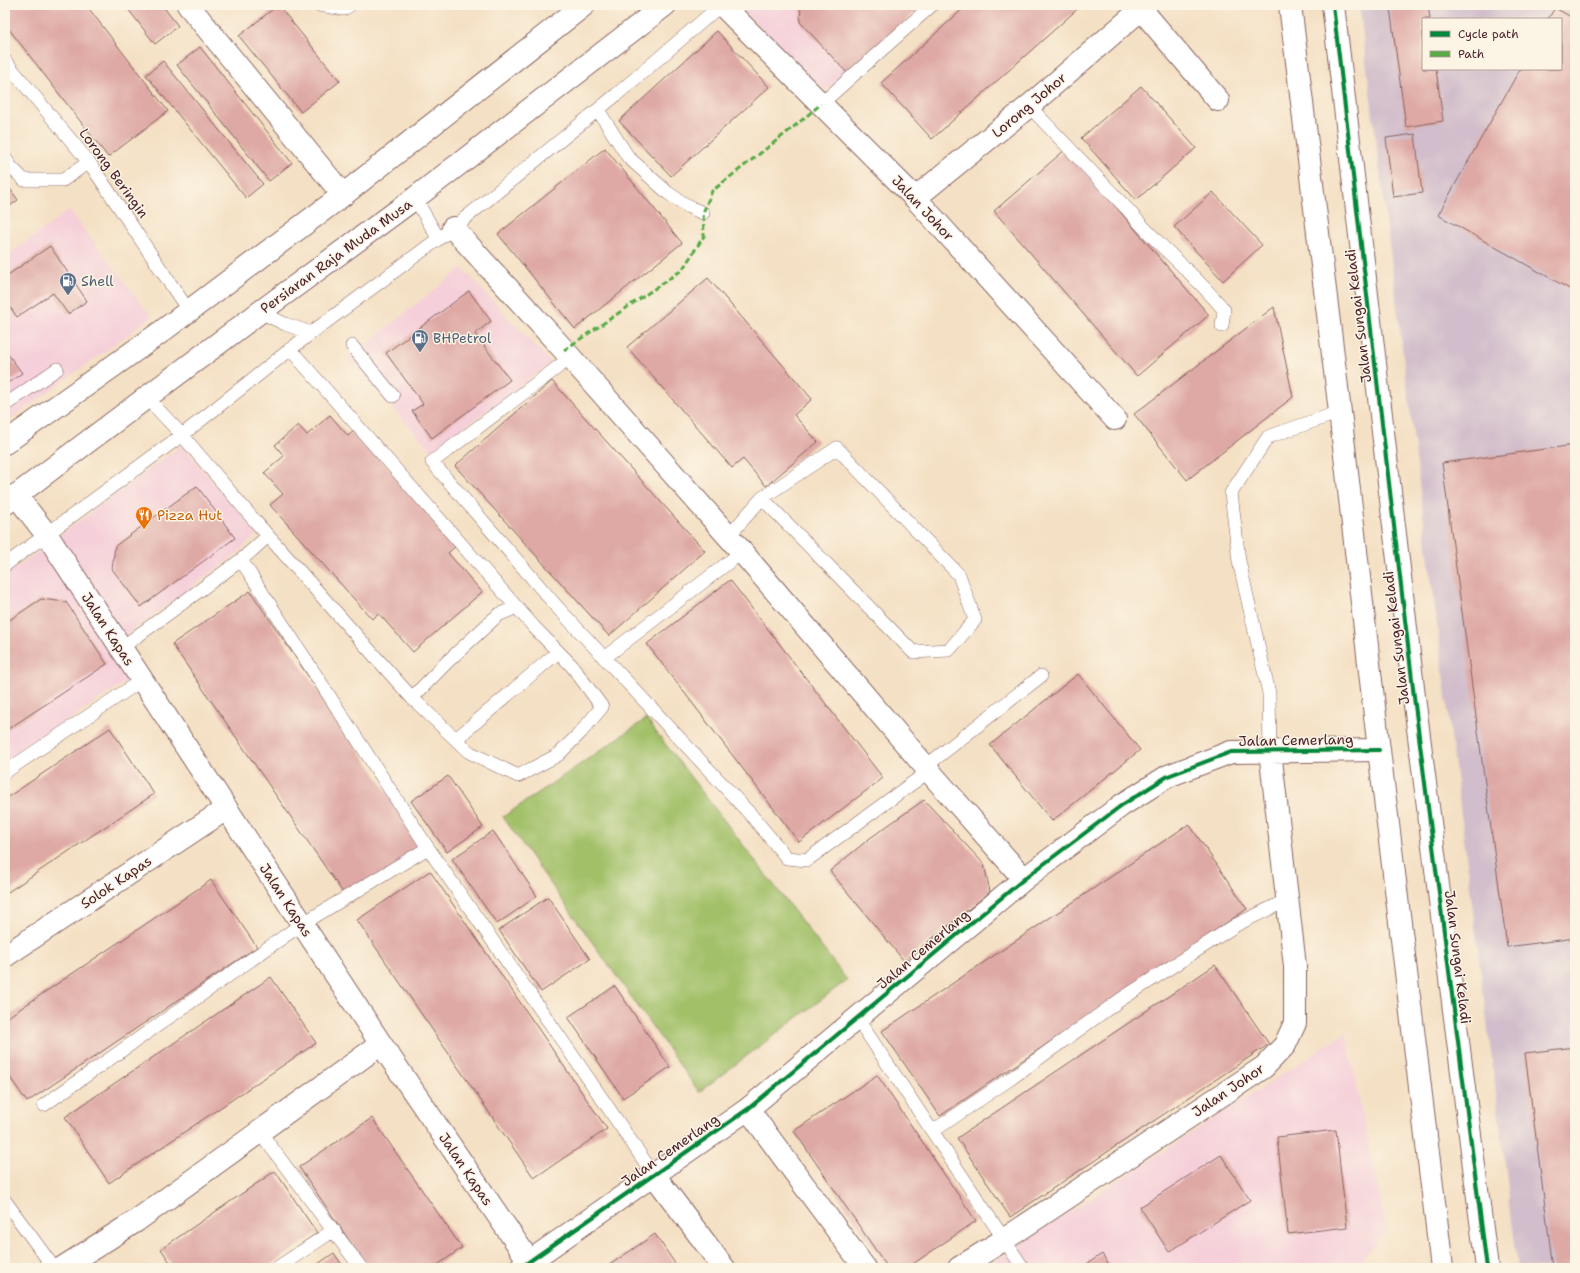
<svg xmlns="http://www.w3.org/2000/svg" width="1580" height="1273" viewBox="0 0 1580 1273" font-family="'Shantell Sans',sans-serif">
<style>
.built{fill:#f5cfd9}
.industrial{fill:#d1bdcb;fill-rule:evenodd}
.green{fill:#a1c068;stroke:#76704a}
.building{fill:#dea8a4}
.lines{fill:none;stroke-linecap:round;stroke-linejoin:round}
.service-casing{stroke:#866361;stroke-width:14}
.minor-casing{stroke:#866361;stroke-width:24}
.tertiary-casing{stroke:#866361;stroke-width:24}
.secondary-casing{stroke:#866361;stroke-width:24}
.service{stroke:#fff;stroke-width:13}
.minor{stroke:#fff;stroke-width:22}
.tertiary{stroke:#fff;stroke-width:22}
.secondary{stroke:#fff;stroke-width:22}
.quiet{stroke:#57aa44;stroke-width:3;stroke-dasharray:6 3;stroke-linecap:butt}
.cycleway-casing{stroke:#fcf5e5;stroke-width:6}
.cycleway{stroke:#00873e;stroke-width:4}
.labels{text-anchor:middle;dominant-baseline:central;stroke-width:3;stroke-linejoin:round;paint-order:stroke}
.street-label{font-size:14px;fill:#4a1f2b;stroke:#fcf5e5}
.service-label{font-size:14px;fill:#4e5e75;stroke:#fcf5e5;text-anchor:start}
.food-label{font-size:14px;fill:#c56008;stroke:#fcf5e5;text-anchor:start}
</style>
<rect width="100%" height="100%" fill="#fcf5e5"/>
<filter id="ink" filterUnits="userSpaceOnUse"><feTurbulence type="fractalNoise" baseFrequency=".025" numOctaves="2"/><feDisplacementMap in="SourceGraphic" scale="8" xChannelSelector="R" yChannelSelector="G"/><feConvolveMatrix kernelMatrix="1 2 1 2 8 2 1 2 1" color-interpolation-filters="sRGB"/></filter>
<filter id="wash" filterUnits="userSpaceOnUse"><feTurbulence type="fractalNoise" baseFrequency=".012" numOctaves="4" result="noise"/><feDisplacementMap in="SourceGraphic" scale="16" xChannelSelector="R" yChannelSelector="G"/><feGaussianBlur stdDeviation="0.9" result="paint"/><feColorMatrix in="noise" values="0 0 0 0 0 0 0 0 0 0 0 0 0 0 0 0 0 1.4 0 .05"/><feComposite in="paint" operator="in"/></filter>
<g filter="url(#wash)">
<rect width="100%" height="100%" fill="#f4e0c4"/>
<!-- built -->
<path class="built" d="M749,5h169l-93,86 -82,-81z
M69,210l83,107 -147,106v-165z
M462,268l89,95 -119,88 -85,-92z
M182,445l75,89 -23,22 -126,92 20,32 -123,82v-186z
M1346,1033l40,196 -30,39h-373z"/>
<!-- industrial -->
<path class="industrial" d="M1359,5h216v1263h-57zM1423,19h138v50h-138z"/>
<!-- green -->
<path class="green" d="M646,719l201,261 -148,112 -196,-275z"/>
<g id="blocks">
<!-- building -->
<path class="building" d="M5,5h81l82,106 -60,46 -103,-133z
M125,5h37l16,21 -23,18z
M278,5l62,76 -39,31 -62,-76z
M801,5h122l-75,69 -48,-52z
M967,5h115l-150,134 -51,-56z
M1409,5h19l2,14h-7v50h13l7,52 -37,6 -16,-120z
M1555,8l20,11v273l-137,-77 82,-146h41v-50h-13z
M717,31l52,56 -98,89 -52,-55z
M200,47l92,116 -23,18 -92,-116z
M163,61l100,123 -17,14 -100,-123z
M1141,86l55,62 -60,52 -55,-62z
M1415,134l7,59 -29,4 -7,-59z
M605,148l77,95 -107,86 -77,-95z
M1066,149l143,166 -72,61 -143,-165z
M5,182l13,18 -13,10z
M1213,192l49,53 -39,36 -49,-54z
M50,246l37,55 -19,13 -15,-21 -36,24 -12,-17v-23z
M708,278l104,121 -18,16 24,27 -52,44 -23,-27 -11,9 -105,-121z
M469,291l22,30 -16,13 35,46 -78,58 -20,-27 11,-7 -37,-51z
M1274,307l19,90 -106,83 -53,-66z
M5,350l17,23 -17,12z
M552,381l153,170 -96,85 -154,-170z
M330,415l18,21 7,-6 102,115 -9,8 34,39 -69,60 -34,-38 -7,5 -102,-114 13,-11 -19,-21 20,-17 -9,-11 23,-20 9,10z
M1575,445v493l-68,9 -65,-484z
M197,486l38,52 -94,69 -29,-38 3,-23z
M730,580l153,198 -84,64 -152,-198z
M250,591l177,259 -77,53 -178,-259z
M41,599l25,3 41,62 -102,67v-108z
M1078,674l62,76 -88,71 -62,-76z
M110,728l44,66 -149,100v-95z
M448,776l35,51 -36,25 -36,-51z
M924,800l60,64 6,28 -86,69 -74,-90 40,-33z
M1189,824l58,85 -307,207 -58,-85z
M493,831l44,65 -40,28 -45,-65z
M430,871l177,258 -73,49 -177,-258z
M211,880l46,67 -230,155 -22,-32v-51z
M548,897l42,62 -49,33 -42,-62z
M1215,965l54,79 -259,173 -53,-79z
M271,977l45,66 -207,140 -44,-66z
M615,986l55,81 -47,31 -55,-81z
M1575,1047v221h-22l-28,-215z
M877,1075l99,146 -69,47h-19l-94,-137z
M372,1118l90,130 -29,20h-65l-69,-101z
M1336,1130l11,97 -59,7 -11,-97z
M1221,1155l29,45 -81,52 -29,-45z
M275,1171l42,62 -51,35h-92l-13,-19z
M655,1234l23,34h-73z
M334,1253l10,15h-32z
M1102,1254l9,14h-30z"/>
</g>
</g>
<g filter="url(#ink)">
<use href="#blocks" fill-opacity="0" stroke="#866361" stroke-width="1"/>
<g class="lines">
<defs>
<path id="service" d="M319,5l25,4 6,-4
M5,61l84,101 99,148
M821,104l111,-99
M1029,106l100,105c29,35 66,63 95,99l-2,16
M598,110l30,47 40,36 21,14 14,6
M5,158l5,8 14,14h39l26,-18
M415,198l23,40
M260,312l25,12 26,9
M352,346l41,50
M570,358l-138,104 126,146 193,207 36,43 20,2 122,-89
M146,397l36,38 72,85 158,178 57,54 49,24 40,-21 23,-23 21,-25 -30,-41 -38,-39 -244,-278
M5,405l52,-36
M728,537l34,-39 75,-50 122,127 16,45 -26,30 -36,2 -151,-154
M241,560l187,288 149,214 77,113
M5,565l177,-130 129,-102 142,-105 163,-133 105,-90
M121,648l120,-88 27,-24
M604,658l138,-106
M412,698l35,-36 51,-47 19,-8
M456,739l102,-87
M1270,751l-1,-58 -30,-132 -8,-68 37,-56 72,-25
M926,766l115,-90
M5,772l137,-92
M857,1018l166,250
M44,1105l258,-181 126,-76
M933,1131l77,-52 110,-79 116,-75 51,-25
M260,1132l101,136
M5,1201l49,67
M277,1268l57,-38"/>
<path id="minor" d="M188,5l155,190
M722,5l193,193 200,221
M1141,9l77,91
M915,198l114,-92 117,-101
M453,228l111,122 178,202 187,219 95,108
M16,495l31,40 334,509 148,217
M5,956l221,-147
M748,1109l117,159
M654,1175l70,93
M62,1268l74,-47 245,-177
M520,1268l228,-159 276,-230 98,-74 46,-29 63,-24 148,-2
M959,1268l46,-29 259,-172 21,-22 10,-22v-57l-25,-215"/>
<path id="tertiary" d="M1290,5l50,407 39,338 63,518
M1333,5l82,700 72,563"/>
<path id="secondary" d="M5,443l156,-111 182,-137 241,-190
M5,504l255,-192 155,-114 250,-193"/>
</defs>
<!-- service casing -->
<use href="#service" class="service-casing"/>
<!-- minor casing -->
<use href="#minor" class="minor-casing"/>
<!-- tertiary casing -->
<use href="#tertiary" class="tertiary-casing"/>
<!-- secondary casing -->
<use href="#secondary" class="secondary-casing"/>
<!-- service -->
<use href="#service" class="service"/>
<!-- minor -->
<use href="#minor" class="minor"/>
<!-- tertiary -->
<use href="#tertiary" class="tertiary"/>
<!-- secondary -->
<use href="#secondary" class="secondary"/>
<!-- quiet -->
<path class="quiet" d="M564,350l118,-80 22,-34 -1,-23 9,-22 78,-61 31,-26"/>
<defs>
<path id="cycleway" d="M1333,5l82,700 72,563
M520,1268l228,-159 276,-230 98,-74 46,-29 63,-24 148,-2"/>
</defs>
<!-- cycleway casing -->
<use href="#cycleway" class="cycleway-casing"/>
<!-- cycleway -->
<use href="#cycleway" class="cycleway"/>
</g>
</g>
<!-- icons -->
<defs>
<symbol id="fuel-pin" viewBox="-11 -11 22 30"><path d="M0 17L-7.5 6A9.5 9.5 0 1 1 7.5 6Z" fill="#5c6f8a" stroke="#fcf5e5"/><path d="M-5.5-6h7V0h2V4h1.3V-2.5L3-4.5l.8-.8L6-3V5H2.5V1h-1V6h-7ZM-4.2-4.7v3.2H.2V-4.7Z" fill="#fff"/></symbol>
<symbol id="restaurant-pin" viewBox="-11 -11 22 30"><path d="M0 17L-7.5 6A9.5 9.5 0 1 1 7.5 6Z" fill="#e8710a" stroke="#fcf5e5"/><path d="M-5-6h1v4h1v-4h1v4h1v-4h1v5L-1.5 .5V6h-2V.5L-5-1ZM5-6V6H3V1.5H1.5Q1.5-4 5-6Z" fill="#fff"/></symbol>
</defs>
<g fill-rule="evenodd">
<use href="#fuel-pin" x="58" y="271" width="20" height="27"/>
<use href="#fuel-pin" x="410" y="328" width="20" height="27"/>
<use href="#restaurant-pin" x="134" y="505" width="20" height="27"/>
</g>
<g class="labels">
<!-- street labels -->
<g class="street-label">
<text transform="translate(1029 105) rotate(-40)">Lorong Johor</text>
<text transform="translate(114 173) rotate(54)">Lorong Beringin</text>
<text transform="translate(923 208) rotate(47)">Jalan Johor</text>
<text transform="translate(336 256) rotate(-36)">Persiaran Raja Muda Musa</text>
<text transform="translate(1358 316) rotate(-97)">Jalan Sungai Keladi</text>
<text transform="translate(108 629) rotate(57)">Jalan Kapas</text>
<text transform="translate(1396 638) rotate(-97)">Jalan Sungai Keladi</text>
<text transform="translate(1296 740) rotate(-1)">Jalan Cemerlang</text>
<text transform="translate(116 882) rotate(-34)">Solok Kapas</text>
<text transform="translate(286 900) rotate(57)">Jalan Kapas</text>
<text transform="translate(923 949) rotate(-40)">Jalan Cemerlang</text>
<text transform="translate(1458 957) rotate(83)">Jalan Sungai Keladi</text>
<text transform="translate(1228 1090) rotate(-34)">Jalan Johor</text>
<text transform="translate(670 1150) rotate(-35)">Jalan Cemerlang</text>
<text transform="translate(466 1169) rotate(56)">Jalan Kapas</text>
</g>
<!-- service labels -->
<g class="service-label">
<text x="81" y="281">Shell</text>
<text x="433" y="338">BHPetrol</text>
</g>
<!-- food labels -->
<g class="food-label">
<text x="157" y="515">Pizza Hut</text>
</g>
</g>
<!-- margin -->
<rect width="1580" height="1273" fill="none" stroke="#fcf5e5" stroke-width="20"/>
<!-- legend -->
<rect x="1422" y="18" width="140" height="52" fill="#fcf5e5" stroke="#b59f9b"/>
<rect x="1430" y="31" width="20" height="6" fill="#00873e" stroke="#b59f9b"/>
<text x="1458" y="38" font-size="12" fill="#4a1f2b">Cycle path</text>
<rect x="1430" y="51" width="20" height="6" fill="#57aa44" stroke="#b59f9b"/>
<text x="1458" y="58" font-size="12" fill="#4a1f2b">Path</text>
</svg>
